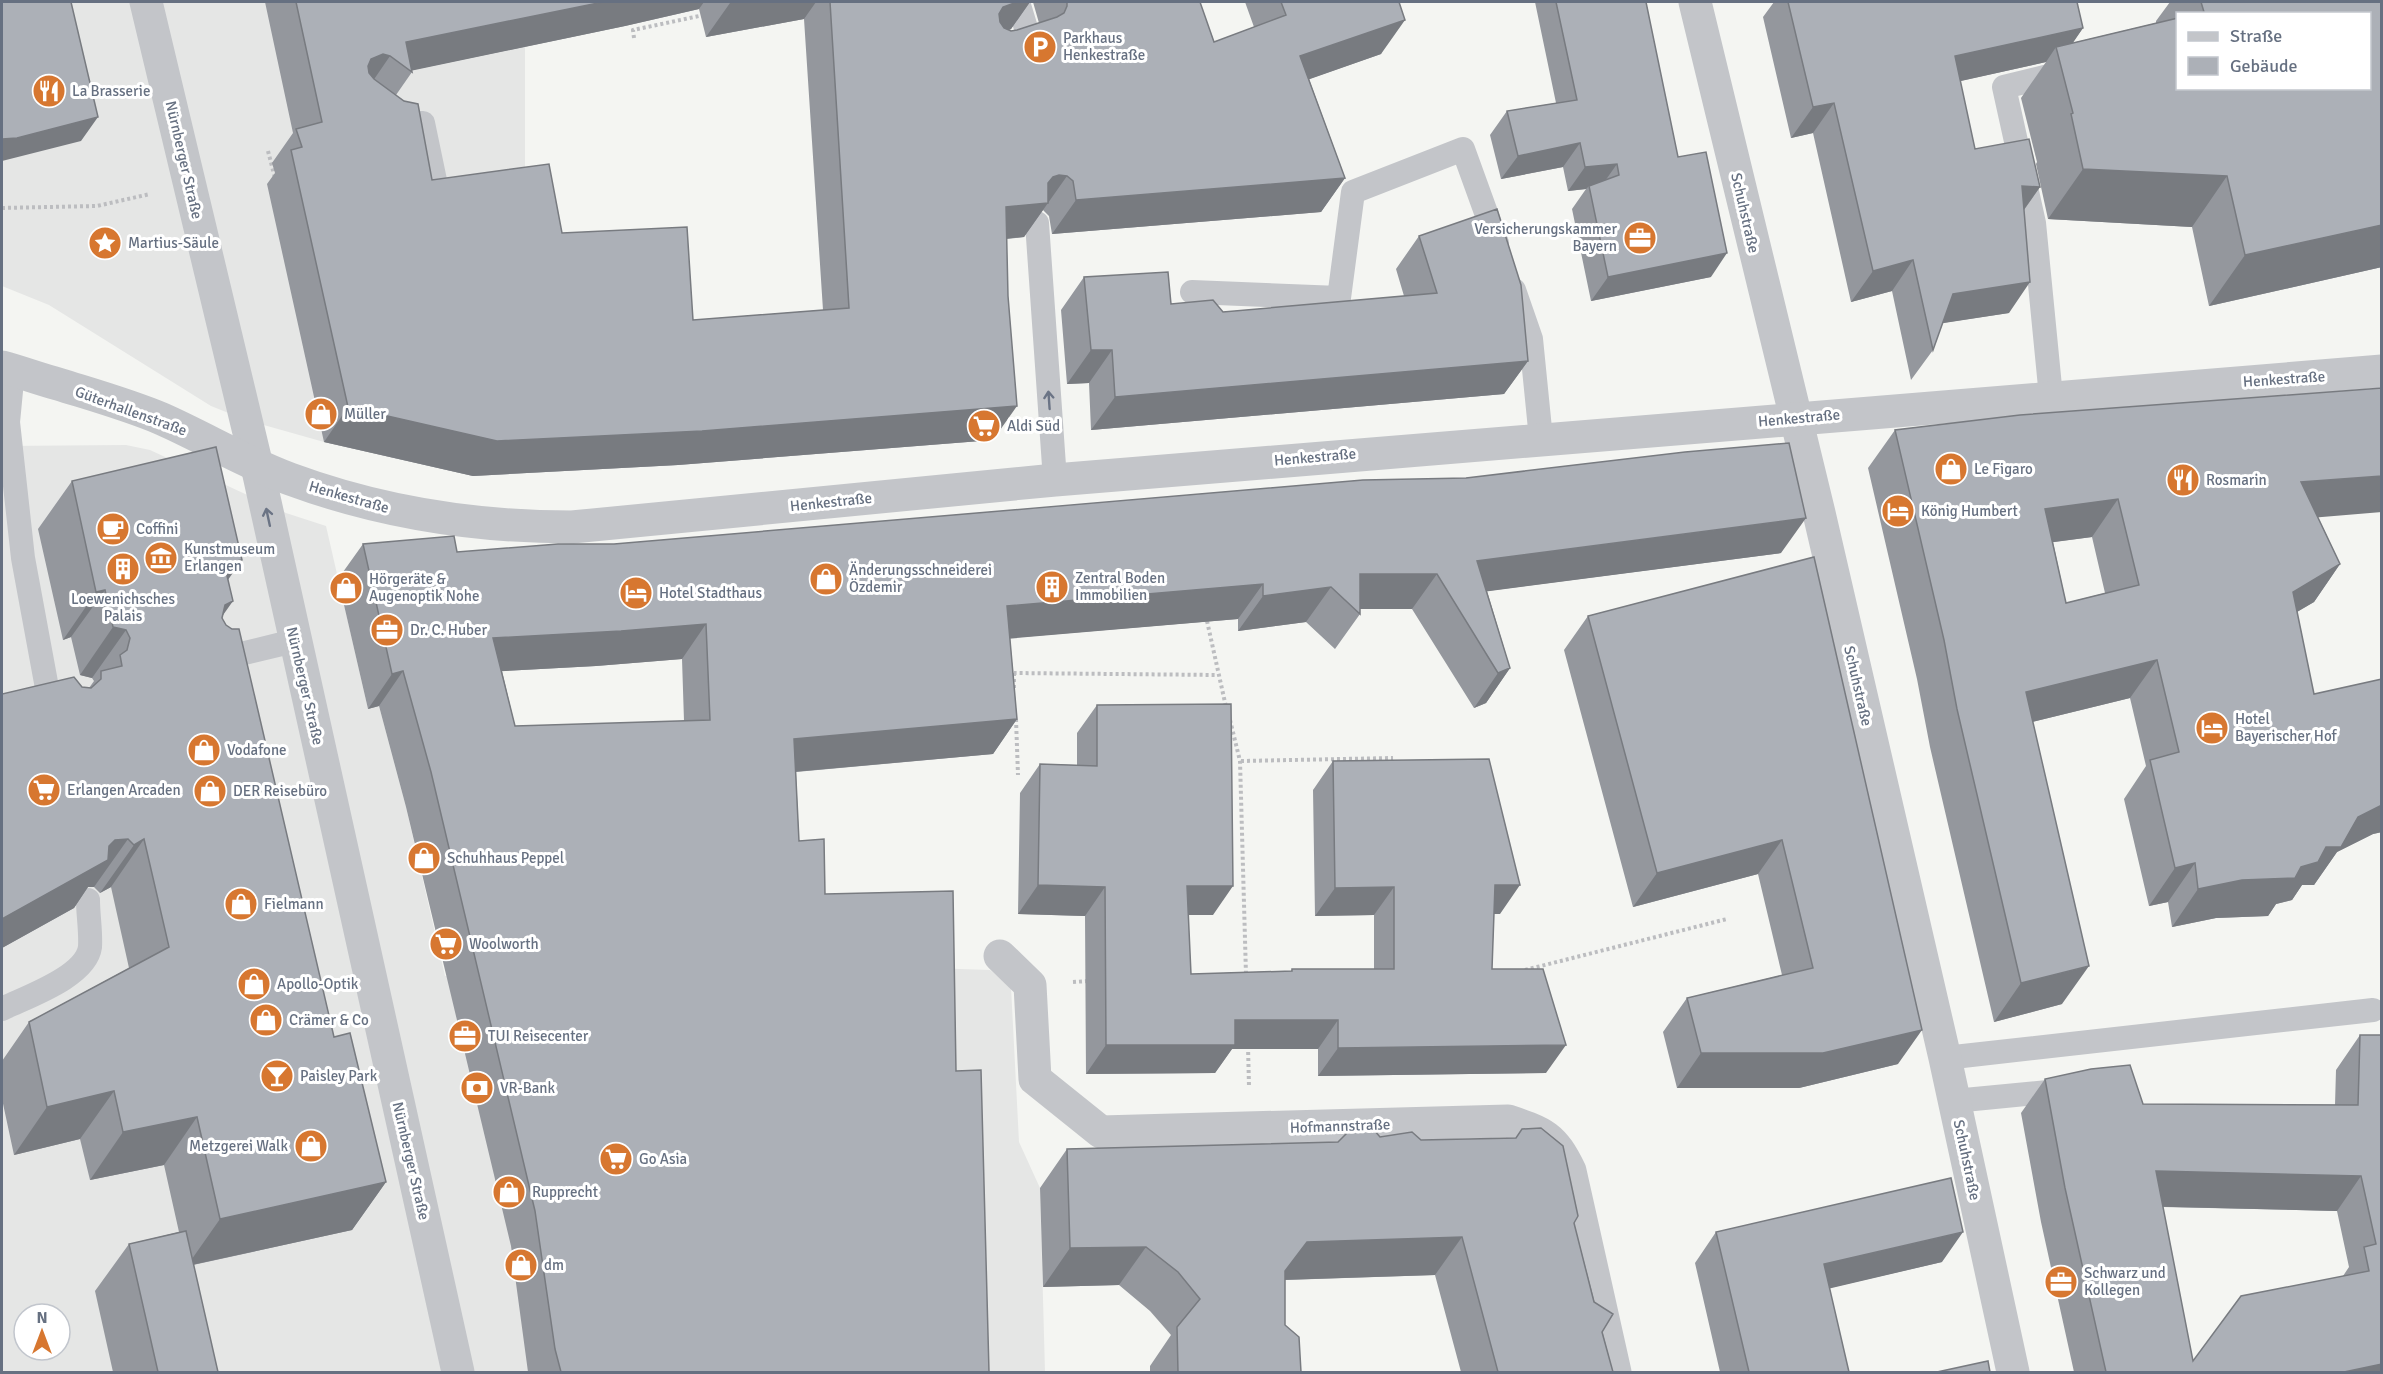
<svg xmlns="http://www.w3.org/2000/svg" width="2383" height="1374" viewBox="0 0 2383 1374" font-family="Signika,sans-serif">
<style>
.built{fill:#e5e6e5;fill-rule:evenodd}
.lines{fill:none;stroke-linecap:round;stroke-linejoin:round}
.path{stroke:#bcbdc0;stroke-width:4;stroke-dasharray:3 3;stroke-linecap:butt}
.service{stroke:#c3c5c9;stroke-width:24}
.pedestrian{stroke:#c3c5c9;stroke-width:33}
.minor{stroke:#c3c5c9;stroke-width:33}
.tertiary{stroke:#c3c5c9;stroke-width:33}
.wall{fill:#94979d;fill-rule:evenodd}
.shaded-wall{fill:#787b80}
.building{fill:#acb0b7;stroke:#787b80;stroke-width:1.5;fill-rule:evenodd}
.oneway{stroke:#6b7485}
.labels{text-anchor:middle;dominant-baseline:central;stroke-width:6;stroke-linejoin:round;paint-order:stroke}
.poi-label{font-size:15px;fill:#667081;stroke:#fff;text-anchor:start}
.street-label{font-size:15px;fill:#667081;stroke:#fff}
</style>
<rect width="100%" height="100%" fill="#f4f5f2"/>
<!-- built -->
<path class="built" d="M2,2h514l9,44v153l153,266 -205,11 -149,-34 -78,-22 -35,-14 -162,-101 -47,-19z
M126,445l24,5 136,63 40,13 42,183 11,-3 27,101 39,169 114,5 370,-13 61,2 21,17 8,155 21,46 5,184h-1043v-926zM24,1314h36v36h-36z"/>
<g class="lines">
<!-- path -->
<path class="path" d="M634,38l-1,-8 71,-15
M268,151l7,27
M2,208l95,-2 53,-12
M1207,621l19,86
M1009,669l5,4 203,2
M1014,673v17
M1016,719l2,56
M1230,720l10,41 6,214
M1241,761l152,-3
M1525,970l202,-51
M1073,982l16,-1
M1248,1046l1,40"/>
<!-- service -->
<path class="service" d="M1008,44l21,-6 -11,-36
M389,124l34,-1 15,72
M1037,223l18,257
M1514,290l17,49 10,100
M1192,292l147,6 14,-106 110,-43 34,94
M13,370l-5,52 15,136 29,157
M2051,397l-17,-174 -30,-136 61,-15
M212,661l82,-20
M2,1009c24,-12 84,-32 88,-62 1,-15 -2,-32 -2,-47
M1945,1058l428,-48
M1954,1101l114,-11"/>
<!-- pedestrian -->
<path class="pedestrian" d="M146,2l111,464"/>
<!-- minor -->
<path class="minor" d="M1695,2l124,511 126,545 68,314
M257,466l201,906
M1000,956l30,29 5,94 66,53 407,-11c36,12 45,15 62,50l45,201"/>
<!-- tertiary -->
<path class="tertiary" d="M2,367c19,5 37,12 56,17 35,11 71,21 104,35 43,19 84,44 128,60 92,34 185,48 282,48l483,-47 1327,-109"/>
</g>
<!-- wall -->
<path class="wall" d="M265,2h765l-19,27 -2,1 2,1 6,-1 22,-7 -6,-21h167l14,40 40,-15 -9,-25h154l-18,52 -72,25 36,99 -24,34 -269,22 -3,-18 -6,-6 -19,27 -17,2 -14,201 -315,25 -205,11 -149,-34 -57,-258 8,-11 -3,-10 21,-30zM699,9l7,28 98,-18 19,291 -130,10 -131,-87 -130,-53 -36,-85 16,-23v-2l213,-44z
M1535,2h111l32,155 33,120 -120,24 -19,-92 14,-20 -18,2 -5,-24 -62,12 -11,-44 17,-24 49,-8z
M1774,2h303l6,26 -11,15 84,-20v-2l14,-19h212v265l-173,39 -17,-79 -144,-8 -12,-55 1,-2 -16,-64 25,-36 -86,19 15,68 65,38 -16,23 -15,103 -67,10 -9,27 -22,30 -19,-89 -41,11 -38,-169 -22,5 -28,-121zM2178,14h192l-192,74z
M1419,236l109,125 -24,33 -413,36 -2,-47 -22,1 -6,-74 23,-33 87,27 52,8 181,-16 -8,-27z
M1895,430l423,87 22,47 -26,38 -17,10 17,82 68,-15v153l-9,2 -36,18 -23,33h-12l-10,15 -16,4 -8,12 -52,2 -44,9 -4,-25 -19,4 -25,-107 22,-33 -16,-68 -98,24 30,282 -68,18 -64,-275 -13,-68 -49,-211zM2092,537l13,56 -39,10 -13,-61z
M72,481l156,99 -6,38 112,419 52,145 -34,48 -159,35 25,107h-105l-18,-81 34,-47 50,-12 -15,-67 -74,15 -10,-41 -66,16 -12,-56v-38l27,-39 100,-54 -18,-81 -11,6 -6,-6h-6l-14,21 -72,40v-254l80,-7 7,1 5,-7 -2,-3 -12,-3 -9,-38 -8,3 -25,-111z
M363,544l94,8 1324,1 -294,38 23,77 -24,35 -12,5 -62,-99h-52v5l-25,35 -29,-27 -68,9v-12l-228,19 7,81 -24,35 -197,18 3,69 26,53 131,177 33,301h-461l-17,-126 -105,-439 -27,-101 -11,3 -30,-130zM682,659l2,62 -169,5 -13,-55 94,-5z
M1814,557l84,507 -99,24h-122l-14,-56 24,-34 95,-23 -24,-101 -125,33 -69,-257 24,-34z
M1097,705l116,210h-25l3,59 100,-3 1,-2h82v-54l-59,1 -2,-126 20,-29 167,153h-6l-2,55 54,104 -228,3v-27h-86l-17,24 -129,1 -1,-158 -67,-2 2,-121 20,-29 37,1v-32z
M2360,1035h22v337h-308l-33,-150 -20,-109 24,-34 98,25 192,1 1,-35zM2163,1207l174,4 12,56 -6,9 -150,85z
M1380,1137l41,3 153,83 39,149h-152l-26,-97 -150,5v45l16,47h-151v-6l21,-31 -21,-24 -31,-26 -76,2 -3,-99 27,-39 271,-7z
M1716,1232l226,30 -113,26 20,84h-129l-25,-109z"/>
<!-- shaded-wall -->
<path class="shaded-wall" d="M603,2h101l-5,7 -74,17 -215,45 -4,-29z
M739,2h77l-12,17 -98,18 24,-34z
M1017,2h13l-19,27 -32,12 24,-34z
M1405,20l-24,34 -105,37 24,-35z
M2083,28l-21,31 -6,-12 -10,15 -112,25 21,-31z
M383,54l7,2 -24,35 -19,2 24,-34z
M1834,103l-21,30 -22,5 22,-31z
M98,117l-17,24 -79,20v-22z
M1580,143l-17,24 -62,12 17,-23z
M1617,164l-17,24 -11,-2 -3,3 -18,2 17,-24z
M2083,169l144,7 -35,51 -144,-8z
M1059,175l8,1 -43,61 -42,4 24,-34 47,-30z
M1345,178l-24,34 -269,22 24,-34z
M2022,186l18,1 -22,31z
M2382,225v42l-173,39 36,-51z
M1727,253l-16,24 -120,24 17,-24z
M1913,260l-21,31 -41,11 22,-31z
M2030,282l-21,31 -78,12 22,-31z
M1091,350h21l-23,33 -22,1z
M1528,361l-24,33 -413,36 24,-33z
M1017,406l-24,34 -315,25 -205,11 -149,-34 24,-35z
M2382,476v36l-107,9 26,-39z
M2118,499l-26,38 -74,10 27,-38z
M1806,518l-25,35 -329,43 25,-35z
M242,560l-34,48 16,-45z
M2340,564l-26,38 -48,28 27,-38z
M1360,574h77l-25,35h-57z
M1263,584l-25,35 -256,22 25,-35z
M1331,587l-25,35 -68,9 25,-35z
M105,590l-34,47 -8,3 33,-48z
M233,601l-34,48 26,-44z
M706,624l-24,35 -86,7 -127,7 24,-35z
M113,627l13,3 -34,48 -12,-3z
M2157,660l-27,38 -131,32 27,-38z
M1510,668l-24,35 -12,5 24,-35z
M403,671l-24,35 -11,3 24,-35z
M1017,719l-24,35 -223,20 24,-35z
M2382,805v27l-9,2 -36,18 -23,33h-12l-10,15 -16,4 -8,12 -52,2 -44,9 26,-38 103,-22 57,-50z
M128,839l-34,48h-6l-14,21 -72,40v-29l107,-73 6,-6z
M144,839l-33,48 -11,6 34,-48z
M1782,840l-24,34 -125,33 24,-34z
M2195,863l-27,39 -19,4 26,-38z
M1038,885l67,2 -20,29 -67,-2z
M1495,885h25l-20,29h-25z
M1187,886h46l-20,29h-46z
M1394,887l-20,28 -59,1 20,-28z
M2089,966l-27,38 -68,18 27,-39z
M1235,1020h103l-20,29h-86l-17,24 -129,1 20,-29z
M1922,1030l-24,34 -99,24h-122l24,-35z
M1566,1045l-20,28 -228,3 20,-28z
M114,1091l-34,48 -66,16 33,-48z
M197,1117l-33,48 -74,15 33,-48z
M2156,1171l205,5 -24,35 -205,-5z
M386,1182l-34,48 -165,36 33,-47z
M1963,1232l-21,30 -140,33 22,-31z
M1462,1237l-27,38 -155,5 5,-9 22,-29z
M1146,1247l-27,38 -76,2 27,-39z
M2382,1364v8h-38z"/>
<!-- building -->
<path class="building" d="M2,2h69l27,115 -81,21 -15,1z
M296,2h307l-197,40 6,30 -22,-16 -7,-2 -12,5 -3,7 1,7 5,6 30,22 14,3 14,76 117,-16 13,69 125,-6 6,93 156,-12 -19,-306h187l-14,5 -4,7 1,8 4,6 7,3 6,-1 40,-13 7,-4 3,-7v-4h133l14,40 72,-27 -5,-13h118l6,18 -105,36 45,122 -269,22 -3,-19 -6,-5 -8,-1 -6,2 -5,6v20l-42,4 2,89 9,110 -315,25 -205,10 -149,-34 -57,-257 11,-3 -6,-18 26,-7z
M1556,2h90l32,155 28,-5 21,101 -119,24 -19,-91 30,-11 -2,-11 -32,3 -5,-24 -62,13 -11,-45 70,-11z
M1788,2h289l6,26 -128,28 20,93 54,-10 11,48 -18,-1 8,96 -77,12 -20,56 -20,-90 -40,11 -39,-168 -21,4z
M2201,2h181v223l-137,30 -18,-79 -144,-7 -12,-55 2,-1 -17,-66 122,-29v70h192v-74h-174l8,-2z
M1497,209l24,76 7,76 -413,36 -3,-47h-21l-7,-73 84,-5 3,32 42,-4 10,12 214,-19 -18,-57z
M2382,388v88l-81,6 39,82 -47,28 21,102 68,-15v126l-24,12 -17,30h-15l-8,15 -17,5 -6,11 -53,2 -44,9 -3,-26 -20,5 -25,-108 29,-8 -22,-92 -131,32 63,274 -68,17 -64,-274 -13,-69 -49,-210 125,-15zM2118,499l21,86 -73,18 -21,-94z
M1789,443l17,75 -329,43 33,107 -12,5 -61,-99h-77v40l-29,-27 -68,9v-12l-256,22 10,113 -223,20 5,102 25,-2 1,55 128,-3 3,180 25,-1 8,302h-428l-6,-23 -20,-138 -104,-439 -28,-101 -11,3 -29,-130 91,-8 3,16 101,-8h56l749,-64 103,-2 219,-26zM706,624l4,96 -195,6 -22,-88 128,-7z
M216,447l26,113 -18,3 9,38 -8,4 -3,13 4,7 6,4h7l95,408 16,-4 36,149 -166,37 -23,-102 -74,15 -9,-41 -67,16 -18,-85 140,-75 -25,-108 -10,6 -6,-6 -13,1 -6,6 -1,14 -106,59v-225l72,-17 8,10 9,1 10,-9v-8l21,-5 -2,-11 7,-5 3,-12 -4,-8 -13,-3 -8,-37 -9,2 -24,-111z
M1814,557l108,473 -99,23h-122l-14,-55 126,-30 -31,-128 -125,33 -69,-257z
M1231,704l2,182h-46l4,88 101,-3v-2h102v-82l-59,1 -2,-127 156,-2 31,126h-25l-3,84h51l23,76 -228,3v-28h-103v25h-129l-1,-158 -67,-2 2,-121 57,2v-61z
M2360,1035h22v329l-38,8h-238l-41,-184 -20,-109 46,-10 39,-4 13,39 215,1zM2156,1171l205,5 15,68 -12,3 5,24 -128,25 -48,65z
M1541,1128l22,18 15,70 -4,7 20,79 19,12 -11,18 11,40h-115l-36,-135 -155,5 -22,29v54l14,12 2,35h-123l-1,-45 23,-28 -22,-27 -32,-25 -76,1 -3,-99 271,-7 11,-11 25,-1 6,7 32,-5 9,8 95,-2 6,-9z
M1951,1178l12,54 -139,32 25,108h-100l-33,-140z
M186,1231l32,141h-60l-29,-128z
M1988,1361l2,11h-53z"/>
<!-- one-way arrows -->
<defs><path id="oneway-shaft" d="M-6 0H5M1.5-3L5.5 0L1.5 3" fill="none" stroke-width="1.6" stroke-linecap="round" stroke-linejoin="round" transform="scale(1.5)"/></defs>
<g class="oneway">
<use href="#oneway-shaft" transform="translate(1049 400) rotate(-94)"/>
<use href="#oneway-shaft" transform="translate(268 517) rotate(-102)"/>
</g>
<!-- icons -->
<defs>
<symbol id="parking-disc" viewBox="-11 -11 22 22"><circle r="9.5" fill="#d77730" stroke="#fff"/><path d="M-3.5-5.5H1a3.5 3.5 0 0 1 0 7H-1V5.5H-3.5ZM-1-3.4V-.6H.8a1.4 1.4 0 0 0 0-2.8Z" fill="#fff"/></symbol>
<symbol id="restaurant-disc" viewBox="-11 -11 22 22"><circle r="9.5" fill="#d77730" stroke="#fff"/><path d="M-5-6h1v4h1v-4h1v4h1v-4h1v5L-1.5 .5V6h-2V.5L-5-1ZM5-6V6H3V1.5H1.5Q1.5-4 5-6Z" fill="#fff"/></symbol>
<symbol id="office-disc" viewBox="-11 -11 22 22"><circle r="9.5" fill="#d77730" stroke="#fff"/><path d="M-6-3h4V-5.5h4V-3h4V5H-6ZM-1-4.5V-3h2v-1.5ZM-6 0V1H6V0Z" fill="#fff"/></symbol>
<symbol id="sight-disc" viewBox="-11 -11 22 22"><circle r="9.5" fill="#d77730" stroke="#fff"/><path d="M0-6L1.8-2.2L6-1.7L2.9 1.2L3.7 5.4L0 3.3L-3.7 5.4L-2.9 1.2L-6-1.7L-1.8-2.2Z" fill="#fff"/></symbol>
<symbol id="shop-disc" viewBox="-11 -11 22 22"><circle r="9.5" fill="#d77730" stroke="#fff"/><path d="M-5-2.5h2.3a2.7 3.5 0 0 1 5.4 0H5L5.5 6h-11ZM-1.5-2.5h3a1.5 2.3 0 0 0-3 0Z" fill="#fff"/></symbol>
<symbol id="supermarket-disc" viewBox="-11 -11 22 22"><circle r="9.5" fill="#d77730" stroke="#fff"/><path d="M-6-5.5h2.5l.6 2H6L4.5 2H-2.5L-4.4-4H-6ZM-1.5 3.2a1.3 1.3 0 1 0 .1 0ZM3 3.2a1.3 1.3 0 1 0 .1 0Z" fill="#fff"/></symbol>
<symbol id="hotel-disc" viewBox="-11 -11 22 22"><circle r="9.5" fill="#d77730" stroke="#fff"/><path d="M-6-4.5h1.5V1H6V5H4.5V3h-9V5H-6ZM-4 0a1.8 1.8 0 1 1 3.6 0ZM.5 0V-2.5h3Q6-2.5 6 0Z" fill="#fff"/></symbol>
<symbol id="cafe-disc" viewBox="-11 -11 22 22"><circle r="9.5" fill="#d77730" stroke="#fff"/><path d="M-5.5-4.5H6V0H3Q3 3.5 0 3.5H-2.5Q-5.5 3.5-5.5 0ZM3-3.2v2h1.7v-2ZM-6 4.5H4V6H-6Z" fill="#fff"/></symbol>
<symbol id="museum-disc" viewBox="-11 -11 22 22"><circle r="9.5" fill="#d77730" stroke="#fff"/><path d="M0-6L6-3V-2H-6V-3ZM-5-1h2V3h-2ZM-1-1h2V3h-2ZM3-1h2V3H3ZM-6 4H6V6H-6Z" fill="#fff"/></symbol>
<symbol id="building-disc" viewBox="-11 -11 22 22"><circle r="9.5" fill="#d77730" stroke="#fff"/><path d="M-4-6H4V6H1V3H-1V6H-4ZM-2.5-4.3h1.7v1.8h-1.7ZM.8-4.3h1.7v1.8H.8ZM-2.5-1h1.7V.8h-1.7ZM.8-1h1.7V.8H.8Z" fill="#fff"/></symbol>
<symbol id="bar-disc" viewBox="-11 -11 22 22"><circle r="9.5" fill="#d77730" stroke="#fff"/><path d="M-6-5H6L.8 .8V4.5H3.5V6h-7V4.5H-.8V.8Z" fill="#fff"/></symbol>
<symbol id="bank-disc" viewBox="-11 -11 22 22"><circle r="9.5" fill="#d77730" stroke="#fff"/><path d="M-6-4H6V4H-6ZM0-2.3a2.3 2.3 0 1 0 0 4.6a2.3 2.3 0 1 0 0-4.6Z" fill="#fff"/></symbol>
</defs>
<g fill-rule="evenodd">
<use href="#parking-disc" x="1021" y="28" width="38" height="38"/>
<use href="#restaurant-disc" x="30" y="72" width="38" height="38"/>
<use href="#office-disc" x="1621" y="219" width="38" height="38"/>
<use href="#sight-disc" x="86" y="224" width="38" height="38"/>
<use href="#shop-disc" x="302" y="395" width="38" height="38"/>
<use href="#supermarket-disc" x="965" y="407" width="38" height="38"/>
<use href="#shop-disc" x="1932" y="450" width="38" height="38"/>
<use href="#restaurant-disc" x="2164" y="461" width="38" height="38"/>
<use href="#hotel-disc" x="1879" y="492" width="38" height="38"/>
<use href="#cafe-disc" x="94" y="510" width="38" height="38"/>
<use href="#museum-disc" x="142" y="539" width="38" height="38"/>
<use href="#building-disc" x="104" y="550" width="38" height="38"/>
<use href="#shop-disc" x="807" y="560" width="38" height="38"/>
<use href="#building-disc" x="1033" y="568" width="38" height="38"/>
<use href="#shop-disc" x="327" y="569" width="38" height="38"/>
<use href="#hotel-disc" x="617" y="574" width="38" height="38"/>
<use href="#office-disc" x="368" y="611" width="38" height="38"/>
<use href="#hotel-disc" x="2193" y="709" width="38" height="38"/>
<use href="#shop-disc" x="185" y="731" width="38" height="38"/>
<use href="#supermarket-disc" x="25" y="771" width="38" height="38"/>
<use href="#shop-disc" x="191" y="772" width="38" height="38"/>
<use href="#shop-disc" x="405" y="839" width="38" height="38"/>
<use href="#shop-disc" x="222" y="885" width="38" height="38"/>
<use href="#supermarket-disc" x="427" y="925" width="38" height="38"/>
<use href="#shop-disc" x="235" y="965" width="38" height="38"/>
<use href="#shop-disc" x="247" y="1001" width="38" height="38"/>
<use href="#office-disc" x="446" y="1017" width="38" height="38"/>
<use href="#bar-disc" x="258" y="1057" width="38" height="38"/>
<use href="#bank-disc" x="458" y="1069" width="38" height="38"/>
<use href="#shop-disc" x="292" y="1127" width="38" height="38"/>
<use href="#supermarket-disc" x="597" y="1140" width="38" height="38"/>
<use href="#shop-disc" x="490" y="1173" width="38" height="38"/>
<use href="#shop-disc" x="502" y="1246" width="38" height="38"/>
<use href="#office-disc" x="2042" y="1263" width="38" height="38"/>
</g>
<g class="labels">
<!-- poi labels -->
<g class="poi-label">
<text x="1063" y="38">Parkhaus<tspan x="1063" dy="17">Henkestraße</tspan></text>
<text x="72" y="91">La Brasserie</text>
<text x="1617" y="229" text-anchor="end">Versicherungskammer<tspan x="1617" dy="17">Bayern</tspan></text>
<text x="128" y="243">Martius-Säule</text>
<text x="344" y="414">Müller</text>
<text x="1007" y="426">Aldi Süd</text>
<text x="1974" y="469">Le Figaro</text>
<text x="2206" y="480">Rosmarin</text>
<text x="1921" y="511">König Humbert</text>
<text x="136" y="529">Coffini</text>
<text x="184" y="549">Kunstmuseum<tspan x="184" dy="17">Erlangen</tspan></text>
<text x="849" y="570">Änderungsschneiderei<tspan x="849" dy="17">Özdemir</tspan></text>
<text x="1075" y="578">Zentral Boden<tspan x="1075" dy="17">Immobilien</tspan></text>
<text x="369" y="579">Hörgeräte &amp;<tspan x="369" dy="17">Augenoptik Nohe</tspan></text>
<text x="659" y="593">Hotel Stadthaus</text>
<text x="123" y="599" text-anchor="middle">Loewenichsches<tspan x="123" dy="17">Palais</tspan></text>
<text x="410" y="630">Dr. C. Huber</text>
<text x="2235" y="719">Hotel<tspan x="2235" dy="17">Bayerischer Hof</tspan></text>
<text x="227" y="750">Vodafone</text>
<text x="67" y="790">Erlangen Arcaden</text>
<text x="233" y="791">DER Reisebüro</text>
<text x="447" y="858">Schuhhaus Peppel</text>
<text x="264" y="904">Fielmann</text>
<text x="469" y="944">Woolworth</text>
<text x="277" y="984">Apollo-Optik</text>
<text x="289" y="1020">Crämer &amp; Co</text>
<text x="488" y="1036">TUI Reisecenter</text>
<text x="300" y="1076">Paisley Park</text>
<text x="500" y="1088">VR-Bank</text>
<text x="288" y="1146" text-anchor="end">Metzgerei Walk</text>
<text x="639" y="1159">Go Asia</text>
<text x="532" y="1192">Rupprecht</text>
<text x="544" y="1265">dm</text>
<text x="2084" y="1273">Schwarz und<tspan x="2084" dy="17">Kollegen</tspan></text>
</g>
<!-- street labels -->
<g class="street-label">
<text transform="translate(184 160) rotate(77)">Nürnberger Straße</text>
<text transform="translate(1745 213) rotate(77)">Schuhstraße</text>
<text transform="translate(2284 379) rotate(-4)">Henkestraße</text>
<text transform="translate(131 411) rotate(20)">Güterhallenstraße</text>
<text transform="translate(1799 418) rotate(-5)">Henkestraße</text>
<text transform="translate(1315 457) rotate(-5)">Henkestraße</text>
<text transform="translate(349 497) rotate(16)">Henkestraße</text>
<text transform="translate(831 502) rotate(-6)">Henkestraße</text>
<text transform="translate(305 686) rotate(77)">Nürnberger Straße</text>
<text transform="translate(1858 686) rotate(77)">Schuhstraße</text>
<text transform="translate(1340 1126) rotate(-2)">Hofmannstraße</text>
<text transform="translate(1967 1160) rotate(78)">Schuhstraße</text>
<text transform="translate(411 1161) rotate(77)">Nürnberger Straße</text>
</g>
</g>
<!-- border -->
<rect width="2383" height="1374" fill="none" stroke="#667081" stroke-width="6"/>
<!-- legend -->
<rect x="2176" y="12" width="195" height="78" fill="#ffffff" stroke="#c2c6cd" stroke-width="1.5"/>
<rect x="2188" y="32" width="30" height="9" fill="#c3c5c9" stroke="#c2c6cd" stroke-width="1.5"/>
<text x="2230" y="42" font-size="18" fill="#667081">Straße</text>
<rect x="2188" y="57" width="30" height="18" fill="#acb0b7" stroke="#c2c6cd" stroke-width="1.5"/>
<text x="2230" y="72" font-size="18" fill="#667081">Gebäude</text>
<!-- north arrow -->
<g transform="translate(42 1332)"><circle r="28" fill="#ffffff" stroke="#c2c6cd" stroke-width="1.5"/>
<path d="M0-4.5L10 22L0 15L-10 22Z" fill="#d77730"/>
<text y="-9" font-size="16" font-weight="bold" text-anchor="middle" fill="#667081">N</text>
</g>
</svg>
